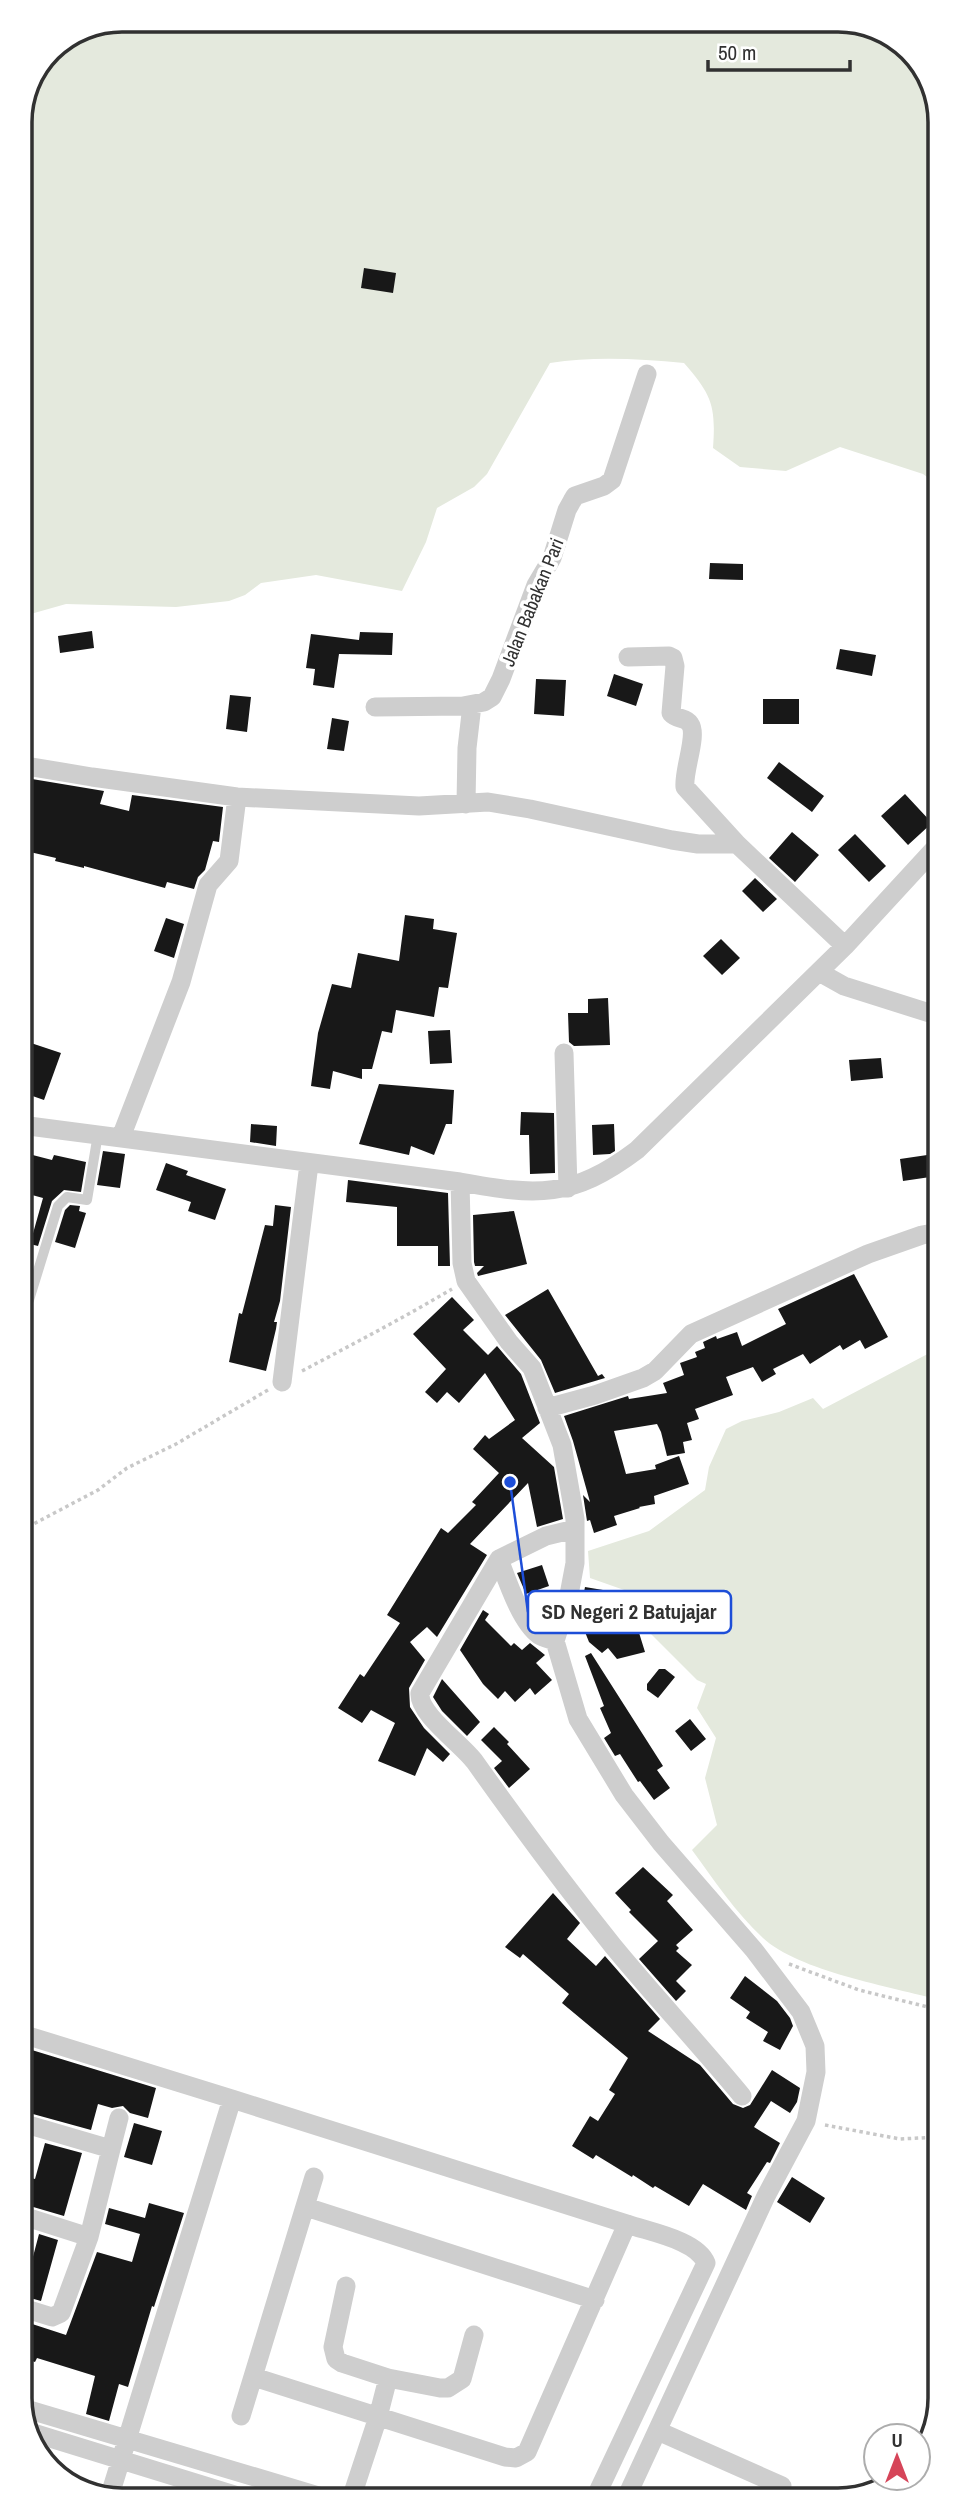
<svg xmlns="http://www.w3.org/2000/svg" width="960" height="2520" viewBox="0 0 960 2520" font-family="'Archivo Narrow',sans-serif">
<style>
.green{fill:#e4e9dd}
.building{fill:#181818}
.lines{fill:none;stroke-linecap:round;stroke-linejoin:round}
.path{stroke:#c8c8c8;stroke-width:3.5;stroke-dasharray:3.5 3.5;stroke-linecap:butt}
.lane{stroke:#cecece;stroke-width:10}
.street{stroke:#cecece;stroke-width:19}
.labels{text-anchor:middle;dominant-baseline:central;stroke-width:7;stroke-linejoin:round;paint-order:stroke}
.street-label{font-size:19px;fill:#313131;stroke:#fff}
.rim{fill:none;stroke:#313131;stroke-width:3.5}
.leader{fill:none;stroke:#1d4ed8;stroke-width:2.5}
.callout-dot{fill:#1d4ed8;stroke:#fff;stroke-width:2.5}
.callout{fill:#fff;stroke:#1d4ed8;stroke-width:2.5}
.callout-label{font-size:21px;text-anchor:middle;font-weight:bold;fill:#313131}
</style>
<rect width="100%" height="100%" fill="#fff"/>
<!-- green -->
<path class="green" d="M121,19l725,1 60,24 31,50 1,391 -15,-11 -83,-27 -54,24 -46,-4 -27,-19c3,-42 -1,-53 -29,-85 -45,-4 -89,-7 -134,0l-63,111 -13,13 -37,21 -11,34 -24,49 -86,-16 -55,8 -16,12 -16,6 -53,6 -110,-3 -46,13 -1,-502 30,-66z
M939,1348l1,651v1c-48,-13 -142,-29 -177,-62 -28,-26 -49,-58 -71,-88l25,-25 -12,-47 11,-40 -19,-30 9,-24 -9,-4 -51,-51 -2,-32 -54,-19 -2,-27 61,-20 56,-41 4,-23 17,-38 16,-8 37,-9 34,-14 10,11z"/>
<!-- building -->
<path class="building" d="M364,268l32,5 -3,20 -32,-5z
M710,563l33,1v16l-34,-1z
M92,631l2,17 -34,5 -2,-17z
M360,632l33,1 -1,22 -53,-1 -5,34 -21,-3 2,-16 -9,-1 5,-34 48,6z
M840,649l36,6 -4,21 -36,-7z
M614,674l29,10 -7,22 -29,-10z
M536,679l30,1 -2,36 -30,-2z
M230,695l21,2 -4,35 -21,-3z
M763,699h36v25h-36z
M332,718l17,3 -5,30 -17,-2z
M779,762l45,34 -12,16 -45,-34z
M20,777l84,14 -4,13 29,7 3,-16 91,12 -4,35 -6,-1 -8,29 -7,7 -4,12 -27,-7 -2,6 -81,-22v2l-29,-7 1,-3 -35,-8z
M905,794l27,29 -24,22 -27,-29z
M792,832l27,23 -24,27 -26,-24z
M855,834l31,32 -17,16 -31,-32z
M755,878l22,21 -14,13 -21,-21z
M405,915l29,4 -1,10 24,4 -9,55 -9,-1 -5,30 -38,-7 -4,23 -10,-2 -10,38h-10v10l-29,-8 -3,18 -19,-3 7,-53 14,-49 19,4 7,-35 41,8z
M166,918l18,6 -10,34 -20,-7z
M721,939l19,19 -18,17 -19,-19z
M608,998l2,47 -36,1 -5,-4 -1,-29h20v-14z
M450,1030l2,33 -22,1 -2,-33z
M31,1043l30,10 -17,47 -23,-8v-20z
M881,1058l2,20 -32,3 -2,-21z
M379,1084l75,6 -2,34h-6l-12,31 -23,-9 -2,9 -50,-11z
M521,1112l33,1 1,60 -25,1 -1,-39h-9z
M251,1124l26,2 -1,20 -26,-4z
M614,1124l1,27 -5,3 -17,1 -1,-30z
M103,1151l22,3 -5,34 -23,-3z
M21,1152l31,8 2,-5 32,7 -5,30 -17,-2 -12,11 -14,45 -8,-2 13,-46 -22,-6z
M934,1154l3,22 -34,5 -3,-22z
M166,1163l22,8 -2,4 40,14 -11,31 -27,-9 3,-9 -35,-12z
M348,1180l100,13 2,73h-12v-20h-41v-39l-51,-5z
M70,1205l10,1 -1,5 7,2 -11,35 -20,-6 10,-32z
M275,1205l16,2 -11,94 -6,21h3l-1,7 -10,42 -37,-9 10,-49 3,1 23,-89 8,1z
M514,1211l13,53 -49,12 -1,-3 7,-7h-9l-1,-4 -1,-47z
M854,1274l34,63 -23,12 -5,-9 -17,10 -3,-5 -30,19 -7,-10 -30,15 3,5 -14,8 -9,-15 -27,10 7,18 -38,14 4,10 -12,4 5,17 -9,2 2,11 -18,3 -6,-24 -4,-8 -43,7 12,43 30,-5 -1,-4 24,-9 10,28 -35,12 1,8 -16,3 1,1 -26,8 3,9 -23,8 -4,-13 -3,1 -4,-26 7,7 -17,-61 -9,-25 64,-20 1,3 38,-6 -4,-10 21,-8 -4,-12 17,-6 -2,-5 10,-4 -2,-6 13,-6 1,3 20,-7 5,14 44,-22 -8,-15z
M548,1289l50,87 4,-2 3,4 -50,15 -14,-33 -36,-45z
M452,1297l22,23 -11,10 25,25 9,-9 24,28 19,49 -18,15 32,29 9,52 -26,8 -9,-44 -58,61 17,11 -50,82 -10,-10 -17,15 15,18 -16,28 1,19 14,21 26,26 -7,8 -16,-14 -12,28 -37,-15 17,-38 -24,-13 -9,13 -24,-15 22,-34 4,3 36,-54 -13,-8 54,-87 7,5 28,-28 -4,-3 27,-29 -26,-24 12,-14 4,4 26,-19 -30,-47 -26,30 -12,-11 -10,11 -12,-11 21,-23 -33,-35z
M542,1565l7,21 -23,8 -9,-21z
M585,1587l18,3 -4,23 28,-6 4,17 5,-1 9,29 -28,7 -9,-11 -6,5 -13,-11 -10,-25z
M483,1610l6,4 -4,6 26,26 3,-3 8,7 8,-7 15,12 -9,8 16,17 -17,15 -5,-7 -15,14 -10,-11 -7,8 -15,-15 -23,-34z
M591,1653l72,113 -6,4 13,18 -16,12 -14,-19 -2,1 -18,-28 -5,2 -11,-18 7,-5 -11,-25 4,-2 -19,-50z
M659,1669h6l10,8 -17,21 -11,-8v-6z
M442,1679l38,43 -13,14 -25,-25 -9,-14z
M690,1719l16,20 -15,12 -16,-20z
M494,1727l15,15 -2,2 23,25 -21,19 -15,-20 8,-7 -21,-21z
M643,1867l30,28 -6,6 26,29 -17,15 3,3 -3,3 16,14 -16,16 10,10 -10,10 -37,-42 19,-18 -29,-29 2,-2 -16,-17z
M553,1893l27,30 -13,16 29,27 9,-10 55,63 -12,12 52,34 33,39 10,4 7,-3 22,-35 28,18 -3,14 -7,11 -19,-12 -17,26 26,16 -10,20 -3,-1 -20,31 5,3 -6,14 -43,-26 -14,22 -34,-20 -2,2 -20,-13 -1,2 -36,-22 -3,4 -21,-13 18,-30 8,5 17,-27 -6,-4 19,-32 -66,-55 7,-9 -46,-40 -3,4 -15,-11z
M745,1976l32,25 13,17 3,8 -13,24 -17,-9 5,-9 -22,-14 4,-6 -20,-14z
M22,2047l134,41 -8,30 -18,-5 -7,-7 -11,2 -14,-4 -7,26 -69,-19z
M134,2123l28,8 -10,34 -28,-8z
M45,2143l37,10 -18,63 -41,-12 -1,-29 13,4z
M792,2177l33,21 -15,25 -33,-21z
M149,2203l35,10 -30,94 -2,-1 -24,81 -9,-3 -10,37 -23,-7 9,-38 -58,-18 -2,4 -12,-4v-37l43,14 31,-83 35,10 8,-28 -35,-10 4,-16 36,10z
M39,2234l19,6 -17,61 -18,-5v-29l7,1z"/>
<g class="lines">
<!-- path -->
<path class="path" d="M302,1371c51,-27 101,-53 150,-82
M22,1530l76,-40 29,-22 49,-24 92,-54
M789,1964l70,26 81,20
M825,2125l75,14 40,-2"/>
<!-- lane -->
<path class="lane" d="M29,1300l29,-94 9,-9 20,3 11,-66"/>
<!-- street -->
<path class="street" d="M628,657l41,-1 4,2 2,8 -4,47c6,7 15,4 19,11 8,11 -7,47 -5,63l52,57
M375,707l88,-1 21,-4 8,-5 9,-18 35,-94 16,-27 15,-48 5,-9 3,-5 29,-10 8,-6 35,-106
M20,765l72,12 145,20 182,9 69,-4 42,7 142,31 26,4h39l108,102
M466,804l1,-56 5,-43
M819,972l25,14 95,30
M564,1053l4,135
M21,1125l439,57c77,14 112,17 177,-32l208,-204 93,-101
M121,1137l60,-155 27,-97 21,-24 8,-64
M460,1182l2,81 4,18 43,61 23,26 30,77 13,74v44l-7,37 -13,41 23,78 46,76 37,48 93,107 47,62 14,34 1,26 -10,49 -40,75 -140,302
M282,1382l27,-218
M547,1408l48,-13 48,-17 12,-7 36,-37 177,-80 54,-19 17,-3
M575,1529l-29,7 -47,23 -79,134c-2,21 42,51 55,69 44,62 90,124 138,184 42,51 87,99 129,150
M499,1559c8,21 22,64 40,76 5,3 11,4 16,6
M22,2034l210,65 -123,399
M232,2099l395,125 -100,228 -11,6 -11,-1 -251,-80
M22,2123l89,26 -22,88 -28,76 -9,4 -29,-9
M111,2149l8,-31
M306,2207l289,93
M23,2216l66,21
M346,2286l-13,61 3,12 6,4 46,15 52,10h8l14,-9 12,-44
M23,2408l309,92
M241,2416l73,-239
M27,2431l224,69
M658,2431l124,55
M595,2498l111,-235c-9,-23 -57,-31 -79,-39
M351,2499l27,-82 10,-39"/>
</g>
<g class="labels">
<!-- street labels -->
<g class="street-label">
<text transform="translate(532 602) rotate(-68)">Jalan Babakan Pari</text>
</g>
</g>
<!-- crop -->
<path d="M0 0H960V2520H0ZM122 32H838A90 90 0 0 1 928 122V2398A90 90 0 0 1 838 2488H122A90 90 0 0 1 32 2398V122A90 90 0 0 1 122 32Z" fill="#fff" fill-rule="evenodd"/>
<path class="rim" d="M122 32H838A90 90 0 0 1 928 122V2398A90 90 0 0 1 838 2488H122A90 90 0 0 1 32 2398V122A90 90 0 0 1 122 32Z"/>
<!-- callouts -->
<path class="leader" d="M510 1482L528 1612"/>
<circle class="callout-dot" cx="510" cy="1482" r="7"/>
<rect class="callout" x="528" y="1591" width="203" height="42" rx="7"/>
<g class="callout-label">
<text x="629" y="1619">SD Negeri 2 Batujajar</text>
</g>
<!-- north arrow -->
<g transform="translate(897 2457)"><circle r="33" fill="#ffffff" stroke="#adadad" stroke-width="2"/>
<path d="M0-5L12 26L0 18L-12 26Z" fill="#d64559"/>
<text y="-10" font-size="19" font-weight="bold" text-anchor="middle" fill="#313131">U</text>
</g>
<!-- scale -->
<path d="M708 60v10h142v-10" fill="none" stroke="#313131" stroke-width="3.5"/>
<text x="718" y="60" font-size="21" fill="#313131" stroke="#ffffff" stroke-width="5" paint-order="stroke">50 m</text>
</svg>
